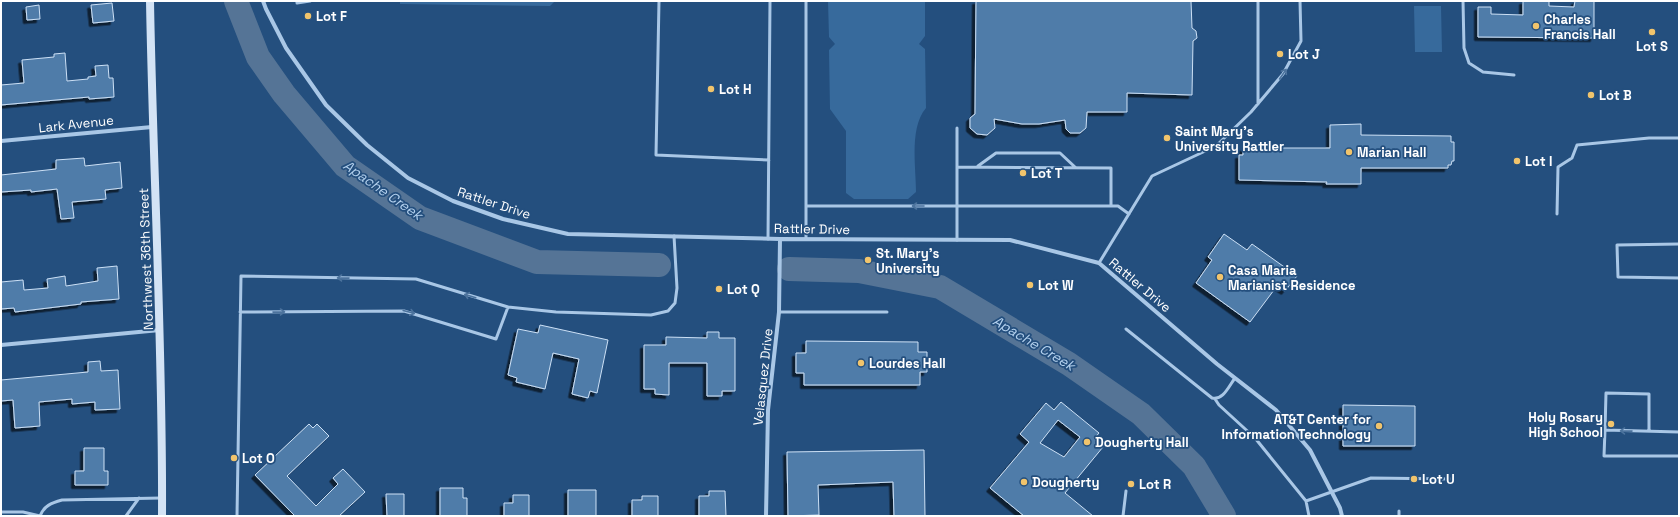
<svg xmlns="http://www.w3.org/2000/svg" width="1680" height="517" viewBox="0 0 1680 517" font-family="'Space Grotesk',sans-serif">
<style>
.green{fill:#376a9c}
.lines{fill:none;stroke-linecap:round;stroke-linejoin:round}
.river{stroke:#557496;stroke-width:24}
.building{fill:#507ca9;stroke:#cce0f5;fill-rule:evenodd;filter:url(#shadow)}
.service{stroke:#a9c7e6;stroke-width:3}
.minor{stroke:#a9c7e6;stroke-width:4}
.secondary{stroke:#d3e3f5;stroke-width:8}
.oneway{stroke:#4c739d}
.poi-dot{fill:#f1c46c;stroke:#244f7e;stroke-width:1.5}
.labels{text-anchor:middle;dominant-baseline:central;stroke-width:3.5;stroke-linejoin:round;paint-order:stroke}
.poi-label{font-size:13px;font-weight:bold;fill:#fff;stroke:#244f7e;text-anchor:start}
.street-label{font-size:13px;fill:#fff;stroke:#244f7e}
.water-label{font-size:14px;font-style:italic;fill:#b4d1ee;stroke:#244f7e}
</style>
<defs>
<filter id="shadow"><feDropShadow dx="-3.5" dy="3.5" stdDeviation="0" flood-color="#0009"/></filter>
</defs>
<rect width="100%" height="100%" fill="#244f7e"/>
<!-- green -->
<path class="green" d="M400,1h155l-5,5 -150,-2z
M828,1h97v35l-6,8 6,5 1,59c-17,20 -10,59 -10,84l-8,7h-54l-8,-6v-62l-16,-22 -1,-59 6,-6 -6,-7z
M1414,6h27l1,46h-27z"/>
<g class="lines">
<!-- river -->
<path class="river" d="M236,1l22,56 26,37 61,72 75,52 117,44 122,3
M789,269l70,2 81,16 129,77 72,50 53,52 30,50"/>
</g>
<!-- building -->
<path class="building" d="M976,1h215l1,27 4,3 1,7 -4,3 -1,54 -65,-2v19h-40l-1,16 -6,5h-10l-4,-4 -1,-9 -26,4h-17l-28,-5 1,9 -8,7 -10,-1 -7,-6v-10l5,-4z
M1523,1h26v5l25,1 1,-6h19v37l-116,-1v-30h13v7l32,1z
M112,3l2,18 -21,2 -2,-18z
M39,5l1,14 -13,1 -1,-13z
M65,53l2,28 21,-2v-2l8,-1 -1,-10 13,-1 1,13h4l1,19 -25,2v-2l-88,8v-20l23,-2 -2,-23 32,-3v-3z
M1361,124v11l90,1v6h3v19h-2l-1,4h-3v3h-87v16h-35l1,-2 -88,-2v-25h4v-7h87v-23z
M84,158l1,8 35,-4 2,26 -17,2 1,9 -34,3 2,16 -13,1 -4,-30 -26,3v-2l-30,2v-17l55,-6v-9z
M1224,234l23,16 5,-6 45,32 -12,15 -8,-5 -27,36 -54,-39 16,-23 -4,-3z
M117,266l2,33 -38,3v2l-66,8 -1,-4 -13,1v-27l22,-2 1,10 24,-2 -1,-9 18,-3 1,10 32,-5 -1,-13z
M540,325l68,15 -11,53 -7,-2 -2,7 -16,-4 7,-35 -26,-6 -8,36 -29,-7 1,-4 -9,-3 10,-46 20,4z
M707,332h12v6h16v53h-13v5h-15v-33h-38v32l-14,-1v-5h-11v-44h22v-8l41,1z
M806,341l112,1v10h9v20h-7v13h-116v-12h-8v-20h10z
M100,361l1,10 17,-1 2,39 -25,1v-8l-23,2v-5l-33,3 1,24 -25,2 -2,-28 -12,1v-21l87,-8v-10z
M1061,402l38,31 -5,6 9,8 -38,46 28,23h-69l-34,-28 39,-46 -9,-8 26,-31 8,7zM1058,420l22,17 -16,20 -24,-14z
M1343,405l72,1v40h-72z
M309,424l4,4 4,-4 12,12 -42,40 29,30 22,-22 -5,-6 10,-9 22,23 -26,24h-44l-40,-41z
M84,448h20v23h4v14h-33v-14h9z
M924,450l1,66h-31l-1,-34 -75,3 1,30 -31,1 -1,-64z
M440,488h23v10h4v18h-27z
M568,490h28v26h-28z
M709,491h16l1,25h-27v-20h10z
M386,494h18v22h-17z
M513,495h16v21h-25v-13h9z
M642,496h16v20h-26v-16h10z"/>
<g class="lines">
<!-- service -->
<path class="service" d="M297,1v2l13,-2
M659,1l-3,154 113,5
M806,1v238
M1463,1l1,47 5,15 14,9 31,3
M1258,104v-103
M957,128v39
M978,166l18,-13h64l16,15
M806,206h312l11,8
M1557,214l1,-47 14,-9 5,-13 72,-7h30
M768,239l2,-238
M957,240v-73l154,1v38
M1679,244l-62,1 1,32 61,1
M1099,263l53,-87 64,-30 35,-34 32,-38 18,-33 -1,-40
M240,312l164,-1 92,28 12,-32
M779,312h108
M1126,329l86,69c11,3 17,-12 23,-20
M1215,399l4,6 36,33 51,63 65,-23 80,1
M1605,430l1,-37 43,1v37
M1679,432l-74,-2 -1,26h75
M1306,501l3,15
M1399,511v5
M1,512h22l17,4
M40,516c4,-10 11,-13 22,-16l99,-2
M126,516l13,-18
M237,516l4,-240 175,3 92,28 48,5 95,3 17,-4 7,-8 2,-15 -3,-52
M1123,516l3,-25"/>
<!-- minor -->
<path class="minor" d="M263,1l3,8 20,39 40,57 41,40 41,33 45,23 50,18 65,15 212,5 230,1 89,23 118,101 59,46 34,40 30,58 2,8
M1,141l151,-14
M1,345l159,-15
M766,516l2,-106 11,-98 1,-73"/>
<!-- secondary -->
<path class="secondary" d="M150,1c3,172 13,343 12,515"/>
</g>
<!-- one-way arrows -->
<defs><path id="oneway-shaft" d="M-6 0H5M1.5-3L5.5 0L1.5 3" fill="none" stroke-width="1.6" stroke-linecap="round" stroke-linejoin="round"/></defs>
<g class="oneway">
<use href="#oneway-shaft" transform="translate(1283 74) rotate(-56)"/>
<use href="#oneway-shaft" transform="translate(918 206) rotate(180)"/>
<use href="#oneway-shaft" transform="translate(343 278) rotate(-179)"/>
<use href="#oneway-shaft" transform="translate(470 296) rotate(-163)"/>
<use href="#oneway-shaft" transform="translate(279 312) rotate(-1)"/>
<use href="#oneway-shaft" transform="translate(409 312) rotate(15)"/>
<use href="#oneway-shaft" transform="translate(1626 431) rotate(-179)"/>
</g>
<!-- markers -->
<g class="poi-dot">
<circle cx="308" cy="16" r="4"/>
<circle cx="1536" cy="26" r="4"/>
<circle cx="1652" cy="32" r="4"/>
<circle cx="1280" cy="54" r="4"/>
<circle cx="711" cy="89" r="4"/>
<circle cx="1591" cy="95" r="4"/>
<circle cx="1167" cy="138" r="4"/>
<circle cx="1349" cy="152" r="4"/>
<circle cx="1517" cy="161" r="4"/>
<circle cx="1023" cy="173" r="4"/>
<circle cx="868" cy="260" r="4"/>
<circle cx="1220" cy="277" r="4"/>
<circle cx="1030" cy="285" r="4"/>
<circle cx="719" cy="289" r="4"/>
<circle cx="861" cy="363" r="4"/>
<circle cx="1611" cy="424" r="4"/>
<circle cx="1379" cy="426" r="4"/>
<circle cx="1087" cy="442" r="4"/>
<circle cx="234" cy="458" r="4"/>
<circle cx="1414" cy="479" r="4"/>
<circle cx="1024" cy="482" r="4"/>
<circle cx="1131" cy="484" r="4"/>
</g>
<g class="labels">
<!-- poi labels -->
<g class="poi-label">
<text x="316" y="16">Lot F</text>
<text x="1544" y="19">Charles<tspan x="1544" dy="15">Francis Hall</tspan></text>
<text x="1652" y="46" text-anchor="middle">Lot S</text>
<text x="1288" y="54">Lot J</text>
<text x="719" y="89">Lot H</text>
<text x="1599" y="95">Lot B</text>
<text x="1175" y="131">Saint Mary's<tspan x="1175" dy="15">University Rattler</tspan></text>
<text x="1357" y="152">Marian Hall</text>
<text x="1525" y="161">Lot I</text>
<text x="1031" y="173">Lot T</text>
<text x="876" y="253">St. Mary's<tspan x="876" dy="15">University</tspan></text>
<text x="1228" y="270">Casa Maria<tspan x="1228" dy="15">Marianist Residence</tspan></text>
<text x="1038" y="285">Lot W</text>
<text x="727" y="289">Lot Q</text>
<text x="869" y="363">Lourdes Hall</text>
<text x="1603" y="417" text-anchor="end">Holy Rosary<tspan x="1603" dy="15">High School</tspan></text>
<text x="1371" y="419" text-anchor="end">AT&amp;T Center for<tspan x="1371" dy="15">Information Technology</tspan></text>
<text x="1095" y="442">Dougherty Hall</text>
<text x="242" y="458">Lot O</text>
<text x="1422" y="479">Lot U</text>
<text x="1032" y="482">Dougherty</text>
<text x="1139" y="484">Lot R</text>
</g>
<!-- street labels -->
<g class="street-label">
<text transform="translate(76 124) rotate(-6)">Lark Avenue</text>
<text transform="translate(494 203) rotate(18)">Rattler Drive</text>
<text transform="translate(812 229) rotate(1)">Rattler Drive</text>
<text transform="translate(146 259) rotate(-92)">Northwest 36th Street</text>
<text transform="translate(1140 285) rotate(40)">Rattler Drive</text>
<text transform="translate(763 377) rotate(-84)">Velasquez Drive</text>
</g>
<!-- water labels -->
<g class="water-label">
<text transform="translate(383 190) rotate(35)">Apache Creek</text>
<text transform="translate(1034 343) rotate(31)">Apache Creek</text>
</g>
</g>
<!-- border -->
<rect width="1680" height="517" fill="none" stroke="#ffffff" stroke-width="4"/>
</svg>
